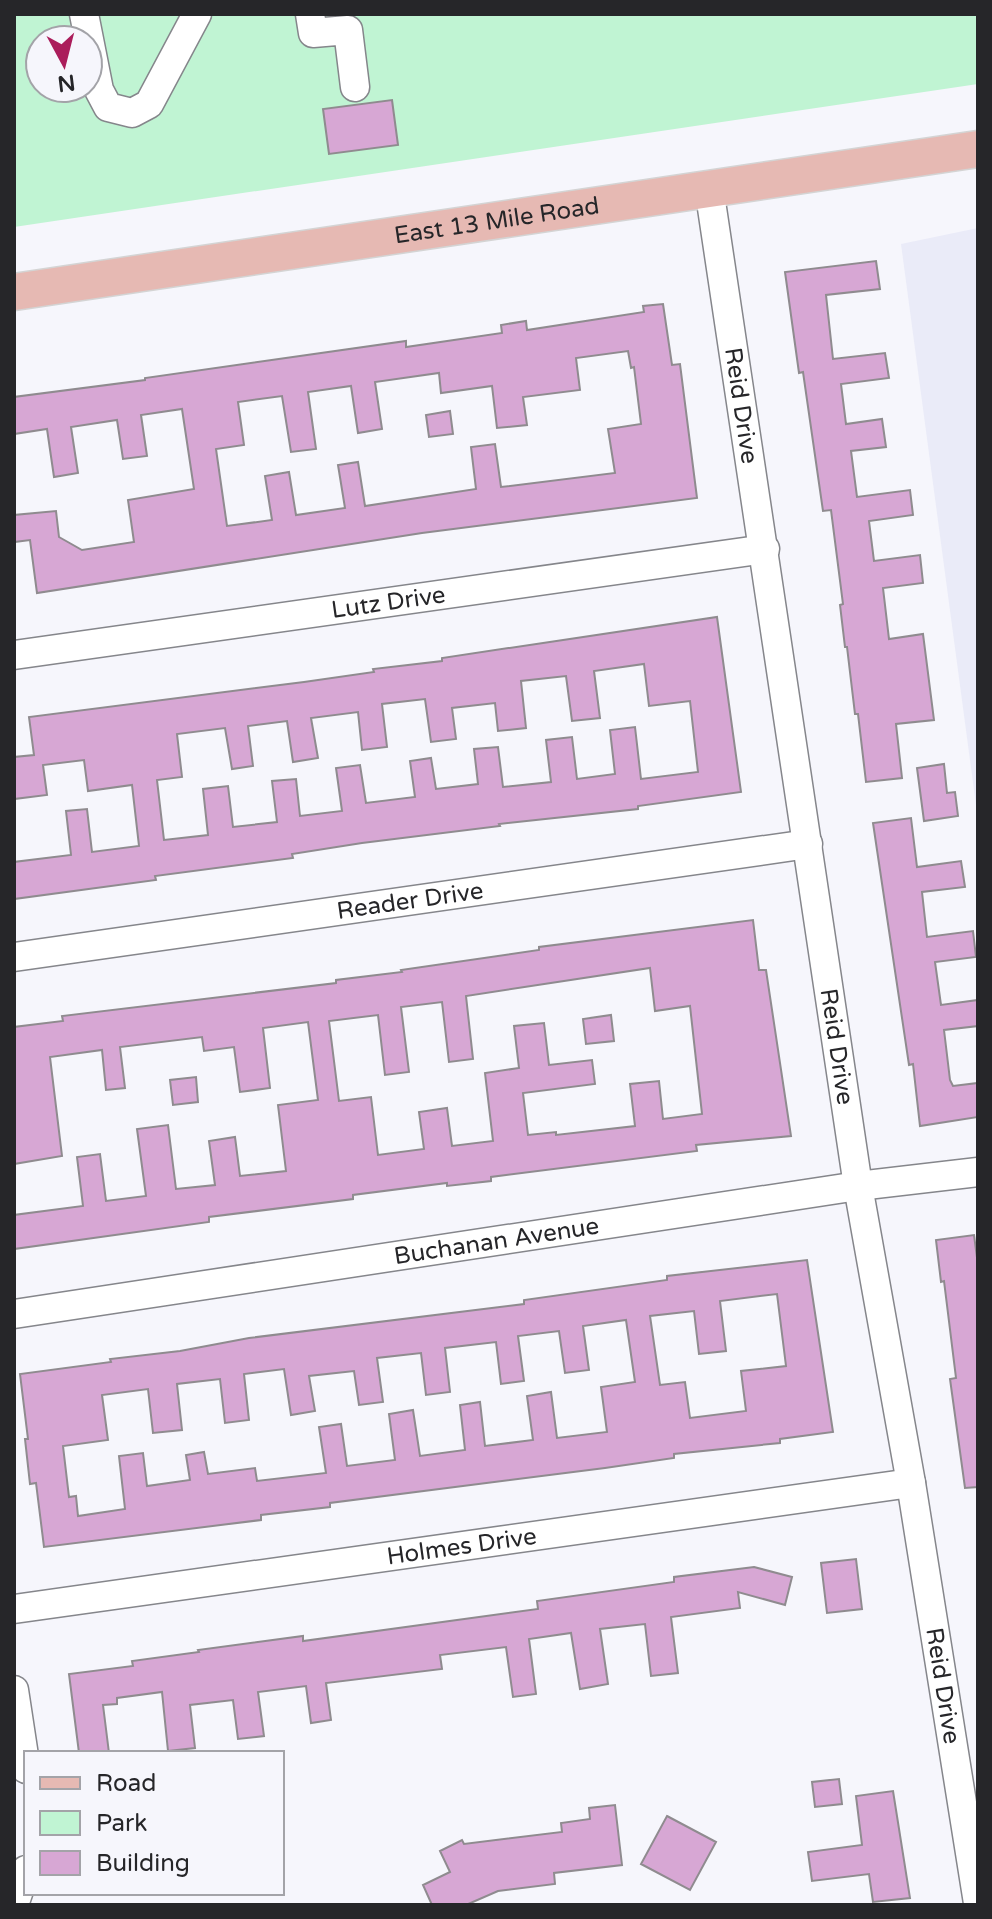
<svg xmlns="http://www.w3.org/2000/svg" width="992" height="1919" viewBox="0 0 992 1919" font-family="'Varela Round',sans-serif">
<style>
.built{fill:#eaebf8}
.green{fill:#c0f4d3;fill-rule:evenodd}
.building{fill:#d7a7d4;stroke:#8f8b8f;stroke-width:2;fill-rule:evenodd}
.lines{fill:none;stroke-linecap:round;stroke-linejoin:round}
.minor-casing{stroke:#85868b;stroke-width:31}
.major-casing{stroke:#d4d4d4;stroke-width:39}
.minor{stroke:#fff;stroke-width:28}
.major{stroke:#e6b9b3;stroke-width:36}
.labels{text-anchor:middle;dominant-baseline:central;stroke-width:6;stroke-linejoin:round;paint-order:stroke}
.street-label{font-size:24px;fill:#262629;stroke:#f6f6fc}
</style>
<rect width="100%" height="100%" fill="#f6f6fc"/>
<!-- built -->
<path class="built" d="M978,228v592l-77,-576z"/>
<!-- green -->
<path class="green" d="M14,14h964v70l-964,143zM40,40h48v48h-48z"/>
<!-- building -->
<path class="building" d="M392,100l6,45 -69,9 -6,-45z
M876,261l4,28 -54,6 7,64 52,-6 4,25 -48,6 5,40 36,-5 4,28 -35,4 6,46 53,-7 3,25 -44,6 5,40 46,-6 3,28 -40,5 6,51 34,-5 11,86 -38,4 6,54 -36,4 -8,-68h-3l-8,-67h-2l-5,-42 3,-1 -12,-94 -8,1 -20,-139 -4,1 -14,-101z
M663,304l9,61 8,-1 17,134 -275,35 -385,60 -7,-53 -16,2v-27l42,-4 3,26 23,13 52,-8 -6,-42 66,-11 -12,-80 -41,6 6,41 -24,3 -6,-39 -46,7 7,46 -24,4 -7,-48 -33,5v-37l131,-17v-2l261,-37v6l96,-14 -1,-8 25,-4 1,9 117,-18 -1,-6zM628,351l3,17 3,-1 7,57 -33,5 7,44 -114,14 -6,-43 -24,3 5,42 -111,17 -7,-44 -20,3 7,43 -49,7 -7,-43 -24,4 7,44 -45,6 -11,-77 28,-4 -6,-43 44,-6 9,56 25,-3 -8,-57 43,-6 7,47 24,-4 -7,-47 64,-9 2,20 51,-7 5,42 30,-3 -4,-28 57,-7 -4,-32z
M450,411l3,23 -24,3 -3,-22z
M717,617l24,175 -103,14v3l-139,15 1,2 -138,17 -70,11 1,4 -138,18 1,4 -142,19v-37l57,-7 -5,-44 21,-2 5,43 47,-6 -7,-61 -44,6 -4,-31 -41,5 4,30 -33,4v-42l20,-2 -5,-38 275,-35 70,-10 -1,-3 69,-8v-3zM644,664l5,42 41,-5 8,71 -57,7 -6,-52 -25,3 5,44 -38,5 -5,-42 -26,3 5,42 -48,5 -5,-40 -24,2 4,35 -42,5 -5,-31 -21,3 5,36 -49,6 -6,-38 -24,3 6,43 -42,5 -4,-37 -24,2 5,41 -44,5 -5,-41 -25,3 5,46 -44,5 -7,-60 25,-3 -5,-43 48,-6 7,41 21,-3 -5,-40 39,-5 6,41 25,-4 -7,-40 47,-6 4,38 25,-3 -5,-43 43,-5 6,43 25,-3 -4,-31 43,-5 3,28 28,-3 -5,-47 45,-5 6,45 28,-3 -6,-47z
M944,764l3,29 8,-1 3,24 -34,5 -7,-53z
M911,818l6,49 44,-6 4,26 -43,5 5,45 46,-6 3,26 -41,5 6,43 37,-5v26l-34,4 6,50 3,6 25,-3v34l-58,9 -7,-62 -4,1 -36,-242z
M753,920l6,50h7l25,166 -95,9 1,6 -206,26v4l-44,5v-3l-94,12v4l-144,18v5l-195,27v-34l69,-9 -6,-49 23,-3 6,47 40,-5 -9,-67 31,-4 8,64 39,-4 -6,-44 26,-4 5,39 46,-5 -8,-66 40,-5 -10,-78 -45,6 7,60 -30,4 -6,-45 -30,4 -2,-14 -82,10 5,41 -19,2 -4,-40 -52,7 12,99 -48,8v-137l49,-6 -1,-5 274,-33v-3l66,-8 -1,-2 138,-20v-3zM650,968l5,43 35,-5 12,108 -39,5 -4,-38 -29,3 5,42 -79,9v-3l-28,3 -5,-42 72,-9 -3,-24 -43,5 -5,-42 -30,3 5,42 -34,5 8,68 -41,5 -5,-38 -28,4 5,37 -46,6 -7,-58 -32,4 -10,-80 49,-6 7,60 24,-3 -8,-65 41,-5 7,60 24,-3 -7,-63z
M611,1015l3,26 -28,3 -3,-25z
M196,1077l2,25 -25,3 -3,-25z
M974,1235l4,30v222l-13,1 -15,-109 6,-1 -12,-97 -3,1 -5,-42z
M807,1260l26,172 -53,7v4l-106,11v4l-69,10 -275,35v4l-69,8v5l-217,27 -8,-64 -6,1 -5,-45h3l-8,-65 91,-12 -1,-3 70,-8 69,-13 275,-34v-4l143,-20v-4zM777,1294l9,72 -45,5 5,40 -56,7 -5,-36 -25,3 -10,-69 44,-5 5,43 27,-3 -6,-50zM626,1320l9,62 -34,5 6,45 -50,6 -6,-46 -24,4 6,44 -48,6 -5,-44 -20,3 5,45 -45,6 -7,-46 -24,4 6,46 -48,6 -6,-42 -22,3 7,46 -69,8 -2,-13 -47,6 -4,-22 -18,3 4,25 -43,6 -4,-33 -24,3 6,53 -47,7 -2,-20 -7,1 -6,-51 45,-6 -6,-45 46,-6 5,44 29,-3 -5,-46 43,-5 5,44 24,-3 -5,-46 40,-5 7,46 24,-4 -6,-35 45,-5 5,34 24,-3 -6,-44 44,-5 5,42 24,-3 -5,-44 51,-6 5,42 23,-3 -6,-45 41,-5 6,42 24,-3 -6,-44z
M856,1559l6,50 -35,4 -6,-50z
M754,1567l38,10 -7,28 -47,-13 2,16 -69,9 7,56 -27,3 -6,-52 -45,5 8,55 -28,5 -9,-56 -42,6 7,55 -23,3 -7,-50 -66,8 2,14 -116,14 5,37 -20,3 -5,-37 -48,6 6,44 -26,3 -5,-39 -43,5 5,43 -27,3 -6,-59 -45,6v6l-14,1 6,48h-30l-10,-79 64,-8 -1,-5 67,-9 -1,-2 105,-14v5l235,-32 -1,-8 137,-19v-5z
M839,1779l3,25 -27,3 -3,-25z
M893,1791l17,107 -37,4 -4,-28 -57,7 -4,-29 54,-7 -6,-49z
M615,1805l7,60 -68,8 1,11 -57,7 -32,14h-34l-9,-20 27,-13 -10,-21 22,-11 2,4 98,-12 -1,-9 29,-4 -1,-11z
M667,1816l49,26 -26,48 -49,-26z"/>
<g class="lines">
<defs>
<g id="minor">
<path d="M84,14l15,76 9,17 24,6 17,-9 48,-90"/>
<path d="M310,14l3,19 35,-3 7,57"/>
<path id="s1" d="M709,188l149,998 53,297 67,420"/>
<path id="s2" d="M14,655l751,-106"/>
<path id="s3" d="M14,957l794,-113"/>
<path id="s4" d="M14,1314l844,-128 120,-14"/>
<path id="s5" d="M14,1609l897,-126"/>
<path d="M14,1690l12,79"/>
<path d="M14,1905l12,-35"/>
</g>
<g id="major">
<path id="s6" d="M14,292l964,-143"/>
</g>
</defs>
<!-- minor casing -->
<use href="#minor" class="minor-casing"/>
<!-- major casing -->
<use href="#major" class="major-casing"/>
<!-- minor -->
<use href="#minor" class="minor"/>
<!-- major -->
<use href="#major" class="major"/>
</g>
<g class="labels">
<!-- street labels -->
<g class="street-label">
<text stroke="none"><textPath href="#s6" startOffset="488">East 13 Mile Road</textPath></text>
<text stroke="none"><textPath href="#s1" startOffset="220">Reid Drive</textPath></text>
<text stroke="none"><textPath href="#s2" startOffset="378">Lutz Drive</textPath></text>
<text stroke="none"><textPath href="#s3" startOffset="400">Reader Drive</textPath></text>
<text stroke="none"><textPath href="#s1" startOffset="868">Reid Drive</textPath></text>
<text stroke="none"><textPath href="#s4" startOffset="488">Buchanan Avenue</textPath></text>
<text stroke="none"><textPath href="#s5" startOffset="452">Holmes Drive</textPath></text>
<text stroke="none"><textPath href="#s1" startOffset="1516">Reid Drive</textPath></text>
</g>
</g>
<!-- border -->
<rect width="992" height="1919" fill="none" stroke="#262629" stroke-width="32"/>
<!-- legend -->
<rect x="24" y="1751" width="260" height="144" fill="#f6f6fc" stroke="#a3a3a8" stroke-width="2"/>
<rect x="40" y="1777" width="40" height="12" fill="#e6b9b3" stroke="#a3a3a8" stroke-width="2"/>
<text x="96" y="1791" font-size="24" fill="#262629">Road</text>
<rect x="40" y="1811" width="40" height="24" fill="#c0f4d3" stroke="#a3a3a8" stroke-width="2"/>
<text x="96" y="1831" font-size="24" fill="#262629">Park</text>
<rect x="40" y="1851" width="40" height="24" fill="#d7a7d4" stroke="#a3a3a8" stroke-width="2"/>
<text x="96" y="1871" font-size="24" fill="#262629">Building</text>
<!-- north arrow -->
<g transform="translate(64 64) rotate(173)"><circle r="38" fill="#f6f6fc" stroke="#a3a3a8" stroke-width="2"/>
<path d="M0-6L14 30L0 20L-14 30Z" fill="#ab1d5b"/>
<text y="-12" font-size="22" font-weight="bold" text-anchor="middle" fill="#262629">N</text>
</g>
</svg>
